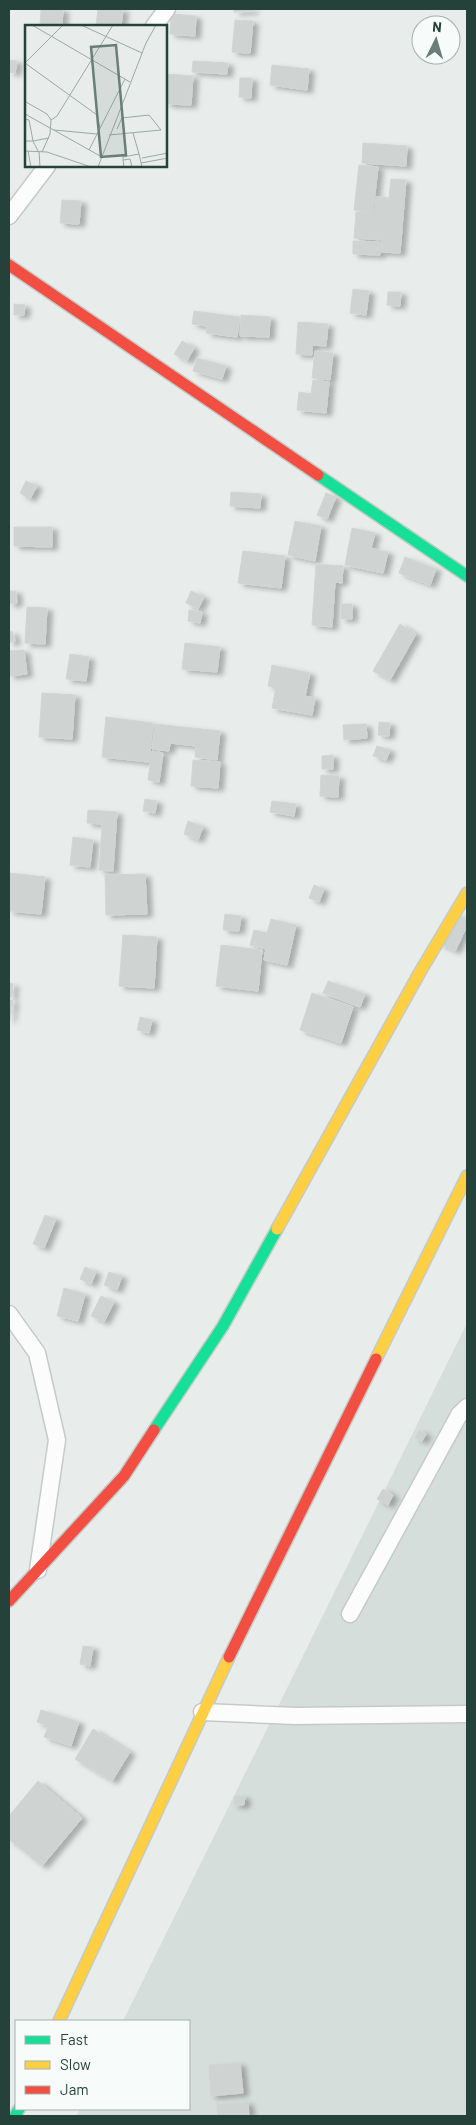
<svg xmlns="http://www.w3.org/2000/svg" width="476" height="2125" viewBox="0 0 476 2125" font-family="Barlow,sans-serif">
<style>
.built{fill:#d6dedb}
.building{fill:#cfd4d2;stroke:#d1d6d4;filter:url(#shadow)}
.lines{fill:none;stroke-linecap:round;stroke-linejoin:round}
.street-casing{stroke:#c5cac8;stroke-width:19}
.fast-casing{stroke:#c3cbc8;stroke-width:14}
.slow-casing{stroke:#c3cbc8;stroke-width:14}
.jam-casing{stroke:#c3cbc8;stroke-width:14}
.street{stroke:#fcfcfc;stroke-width:16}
.fast{stroke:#16e098;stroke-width:11}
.slow{stroke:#ffcf43;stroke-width:11}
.jam{stroke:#f24e42;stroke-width:11}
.inset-road{fill:none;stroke:#9aa9a4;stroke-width:1}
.view{fill:#697e78;fill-opacity:0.15;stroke:#697e78;stroke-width:2.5}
.inset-edge{fill:none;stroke:#24423a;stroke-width:2.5}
</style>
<defs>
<filter id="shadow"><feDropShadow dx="5.5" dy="3" stdDeviation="2.5" flood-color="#0004"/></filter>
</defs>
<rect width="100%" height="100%" fill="#e8edeb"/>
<!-- built -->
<path class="built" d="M467,1323v793h-391l4,-7h109v-88h-66z"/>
<!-- building -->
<path class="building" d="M41,9h22l-1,17h-22z
M98,9h25l-2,17h-25z
M234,9h19v2l-19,1z
M171,14l25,2 -1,20 -25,-2z
M235,20l18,1 -3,32 -18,-1z
M9,60l8,1 -2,12 -6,-1z
M193,61l35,2 -1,11 -35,-2z
M272,65l37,4 -2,21 -37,-5z
M166,74l27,2 -2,29 -25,-1z
M240,78h12l-1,20 -12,-1z
M363,143l44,3 -1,20 -44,-3z
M359,165l19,2 -5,45 -19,-2z
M391,179l15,1 -6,73 -19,-1 1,-12 -28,-2 2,-26 19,1 1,-16 13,1z
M62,200l19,1 -2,23 -19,-1z
M353,241l27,1v13l-27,-1z
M353,289l16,2 -3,24 -16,-2z
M388,292h13l-1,14 -13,-1z
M14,304l11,1 -1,10h-10z
M194,311l46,6 -3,20 -31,-4 1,-7 -15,-2z
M241,315l29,2 -1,20 -29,-1z
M298,322l30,2 -2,22 -14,-1v10l-16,-1z
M182,341l12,7 -7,13 -13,-7z
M315,351l18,2 -3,27 -18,-2z
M197,358l29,8 -4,13 -29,-8z
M313,380l16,2 -3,31 -29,-3 2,-18 12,2z
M26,481l11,5 -7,13 -10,-6z
M231,492l30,2 -1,14 -30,-2z
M326,493l10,4 -9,22 -10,-4z
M295,521l26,5 -6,35 -27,-6z
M14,527h38v20l-38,-1z
M352,528l23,5 -4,15 17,4 -5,21 -38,-8z
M243,551l42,5 -4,32 -43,-5z
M405,557l31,12 -6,16 -31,-12z
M316,564l27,2 -1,17 -7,-1 -3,45 -20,-2z
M9,591h7l1,12 -8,1z
M191,591l13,6 -6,12 -12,-6z
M341,604h11v15h-11z
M27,607l20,1 -2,36 -20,-1z
M189,610l13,2 -2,11 -12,-2z
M400,624l16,10 -26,46 -17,-9z
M12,631l3,10 -6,2v-11z
M185,643l35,4 -3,25 -35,-3z
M24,650l3,24 -18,2v-25z
M70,654l19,3 -3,24 -20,-2z
M272,665l38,8 -5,23 10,2 -3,17 -40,-7 4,-20 -8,-2z
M42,693l33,2 -3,44 -33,-2z
M106,717l47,6 -4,39 -47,-5z
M379,722l11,1 -1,13 -11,-1z
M155,724l65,7 -3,29 -22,-3 1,-11 -26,-3 -1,8 -17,-2z
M366,724l1,14 -23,2 -1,-15z
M377,746l13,4 -4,10 -13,-4z
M152,751l11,2 -4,29 -11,-2z
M333,755v14h-11v-13z
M193,760l27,2 -2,26 -27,-2z
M321,775l18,1 -1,21 -18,-1z
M145,799l12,2 -2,12 -12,-2z
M272,801l24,3 -2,12 -24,-4z
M88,810l29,2 -4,59 -14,-1 3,-46 -15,-1z
M188,821l15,6 -5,13 -14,-6z
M73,837l20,3 -3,27 -20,-2z
M9,873l36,4 -4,37 -32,-3z
M145,874l2,40 -41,1 -1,-40z
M314,885l10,4 -5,13 -10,-4z
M453,913l14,7v6l-12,25 -17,-8z
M225,914l16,2 -2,15 -16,-1z
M271,919l25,6 -9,40 -23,-5 2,-11 -16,-4 4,-15 13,3z
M123,935l34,2 -3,51 -35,-2z
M221,945l41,5 -4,41 -42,-5z
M328,981l37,13 -5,13 -37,-14z
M9,983l4,1 -1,13h-3z
M312,993l41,14 -12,36 -41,-13z
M9,1000h4l-3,20h-1z
M140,1017l12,3 -3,13 -12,-3z
M45,1215l11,4 -12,29 -11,-4z
M85,1267l11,5 -5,12 -11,-5z
M109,1272l13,4 -5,14 -13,-5z
M64,1288l21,6 -7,27 -21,-5z
M101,1296l13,6 -10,20 -13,-6z
M419,1430l7,4 -4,7 -7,-3z
M383,1489l10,6 -5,10 -11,-6z
M83,1646l10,1 -3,19 -10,-2z
M41,1710l38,12 -8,24 -27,-9 4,-11 -11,-4z
M93,1729l37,23 -18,29 -37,-22z
M38,1781l44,37 -40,48 -32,-26 -1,2v-26z
M234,1796h11l-1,9h-10z
M240,2063l3,30 -32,3 -2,-31z
M248,2102l1,14h-31l-1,-12z"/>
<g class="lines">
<defs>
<path id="street" d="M154,26l13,-17
M9,216l38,-50
M9,1314l28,39 20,87 -19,130
M350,1614l109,-199 8,-8
M202,1712l93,4 172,-2"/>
<path id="fast" d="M318,475l149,101
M154,1430l69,-104 54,-97
M15,2116l4,-7"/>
<path id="slow" d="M277,1229l143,-257 47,-79
M376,1359l91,-183
M59,2021l170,-364"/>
<path id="jam" d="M9,265l309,210
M9,1601l115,-125 30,-46
M229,1657l147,-298"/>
</defs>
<!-- street casing -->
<use href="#street" class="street-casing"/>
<!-- fast casing -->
<use href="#fast" class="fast-casing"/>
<!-- slow casing -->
<use href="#slow" class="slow-casing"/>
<!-- jam casing -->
<use href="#jam" class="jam-casing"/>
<!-- street -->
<use href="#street" class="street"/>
<!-- fast -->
<use href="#fast" class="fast"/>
<!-- slow -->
<use href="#slow" class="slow"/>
<!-- jam -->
<use href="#jam" class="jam"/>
</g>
<!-- overview -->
<g transform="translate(25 25)">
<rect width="142" height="142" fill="#e8edeb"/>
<path class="inset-road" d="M7,0l98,57M56,0l61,28M0,38l72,52 3,13M0,38l38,-38M1,77l21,12 4,6M0,89l77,43M0,94l4,1 4,21 16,-3M29,105l43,4M108,108l6,21M84,110l52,-5 -12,-15 -27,3 -5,11M0,116h8l5,10M64,125l36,-71M0,126l22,1 44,15M3,126l3,16M14,126l1,16M17,127l8,-18 1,-14 6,-4 56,-91M117,133l26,-5M98,135v-3l16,-3 3,13M116,138l27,-5M73,142l48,-124 10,-18M99,142l-1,-7 7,-1 2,8"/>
<path class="view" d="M91,20l10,110 -25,2 -10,-110z"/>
<rect width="142" height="142" class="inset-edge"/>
</g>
<!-- border -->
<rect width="476" height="2125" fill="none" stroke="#24423a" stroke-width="20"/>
<!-- legend -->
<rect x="15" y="2020" width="175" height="90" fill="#f7fbf9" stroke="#a3b1ad"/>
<rect x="25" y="2036" width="25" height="8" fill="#16e098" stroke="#a3b1ad"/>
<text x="60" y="2045" font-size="15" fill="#24423a">Fast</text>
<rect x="25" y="2061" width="25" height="8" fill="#ffcf43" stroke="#a3b1ad"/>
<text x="60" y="2070" font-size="15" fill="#24423a">Slow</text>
<rect x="25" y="2086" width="25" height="8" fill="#f24e42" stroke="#a3b1ad"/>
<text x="60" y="2095" font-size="15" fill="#24423a">Jam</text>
<!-- north arrow -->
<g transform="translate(436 40) rotate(5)"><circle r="24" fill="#f7fbf9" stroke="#a3b1ad"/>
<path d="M0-4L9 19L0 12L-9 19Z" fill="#697e78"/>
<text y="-8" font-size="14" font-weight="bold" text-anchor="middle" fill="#24423a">N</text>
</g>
</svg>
